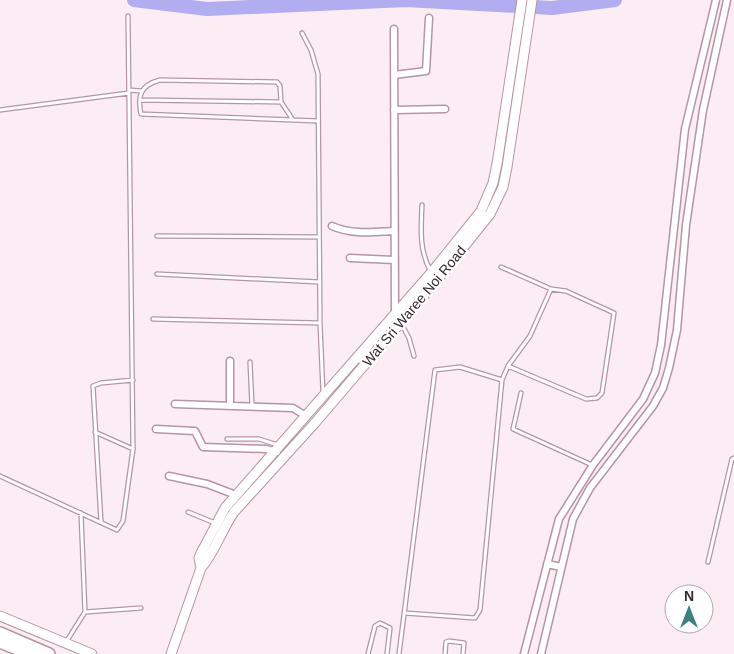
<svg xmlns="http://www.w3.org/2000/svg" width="734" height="654" viewBox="0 0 734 654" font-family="Arial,sans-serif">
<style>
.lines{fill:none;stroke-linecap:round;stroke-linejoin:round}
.river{stroke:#b2acf1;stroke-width:14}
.lane-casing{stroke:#b695a4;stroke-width:5.5}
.street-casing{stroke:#b695a4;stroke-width:9}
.secondary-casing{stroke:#b695a4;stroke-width:11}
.highway-casing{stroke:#b695a4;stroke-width:14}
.lane{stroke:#fff;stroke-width:3}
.street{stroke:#fff;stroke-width:6}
.secondary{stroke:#fff;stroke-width:9}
.highway{stroke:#fff;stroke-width:11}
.labels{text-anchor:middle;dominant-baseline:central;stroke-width:5;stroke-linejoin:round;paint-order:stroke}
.street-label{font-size:14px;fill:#36292f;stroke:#fff}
</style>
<rect width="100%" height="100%" fill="#fbedf3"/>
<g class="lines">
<!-- river -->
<path class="river" d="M134,0l73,9 199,-9 146,8 63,-8"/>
<defs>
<path id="lane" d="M302,33l9,17 7,24 2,249 3,69
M160,80l117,2 3,4 1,16 12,18 -152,-6c-4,-19 0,-29 19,-34z
M129,90l12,1
M141,100l140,2
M0,110l129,-17
M293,120l25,1
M422,205c-1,24 -3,44 8,65
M157,236l162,1
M501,267l50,22 15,2 48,22 -12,80 -5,5 -11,1 -78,-33 22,-30 21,-47
M157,274l162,8
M153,319l167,4
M402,325l7,13 5,18
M250,362l2,43
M521,393l-8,36 79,36
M95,432l38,17
M227,439h32l19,6
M0,476l117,54 6,-9 10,-72 -5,-433
M188,512l27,11
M101,522l-8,-136 8,-3 32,-3
M708,562l24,-103 2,-1
M85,612l56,-4
M405,613l70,5 5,-8 22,-230 6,-14
M66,642l19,-30 -4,-99
M368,654l7,-28 5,-3 10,5 -3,26
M399,654l36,-284 25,-3 42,13
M445,654l1,-12 3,-1 15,2 -1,11"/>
<path id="street" d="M394,29l1,285
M394,75l32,-4 3,-53
M394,110l51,-1
M332,226c20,9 41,6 62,5
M350,258l44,2
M175,404l118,4 13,8
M230,405v-44
M156,429l39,2 8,16 63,2 11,3
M169,476l38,8 29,11
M547,564l14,3
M524,654l35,-135 34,-54 50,-66 12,-26 6,-28 24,-216 31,-129
M541,654l32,-135 17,-31 63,-82 10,-18 6,-20 8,-38 9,-105 17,-115 24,-110"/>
<path id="secondary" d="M201,568l-2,-10 2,-5 24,-45 206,-235 50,-62 12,-28 4,-19 25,-164
M0,616l92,38
M171,654l30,-86c14,-16 21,-39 33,-56l80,-88 124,-145 52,-65 13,-27 4,-20 25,-167"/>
<path id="highway" d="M0,633l49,21
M0,642l29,12"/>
</defs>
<!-- lane casing -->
<use href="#lane" class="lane-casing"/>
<!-- street casing -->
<use href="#street" class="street-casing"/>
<!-- secondary casing -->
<use href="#secondary" class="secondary-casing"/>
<!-- highway casing -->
<use href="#highway" class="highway-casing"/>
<!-- lane -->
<use href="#lane" class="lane"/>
<!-- street -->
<use href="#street" class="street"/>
<!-- secondary -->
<use href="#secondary" class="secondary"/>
<!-- highway -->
<use href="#highway" class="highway"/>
</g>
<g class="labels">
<!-- street labels -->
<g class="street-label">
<text transform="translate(414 306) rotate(-50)">Wat Sri Waree Noi Road</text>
</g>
</g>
<!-- north arrow -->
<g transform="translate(689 609)"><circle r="24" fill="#ffffff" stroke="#afa9ac"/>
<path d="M0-4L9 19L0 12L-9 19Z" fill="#3a8382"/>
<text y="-8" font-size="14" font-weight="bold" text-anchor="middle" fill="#36292f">N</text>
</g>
</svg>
